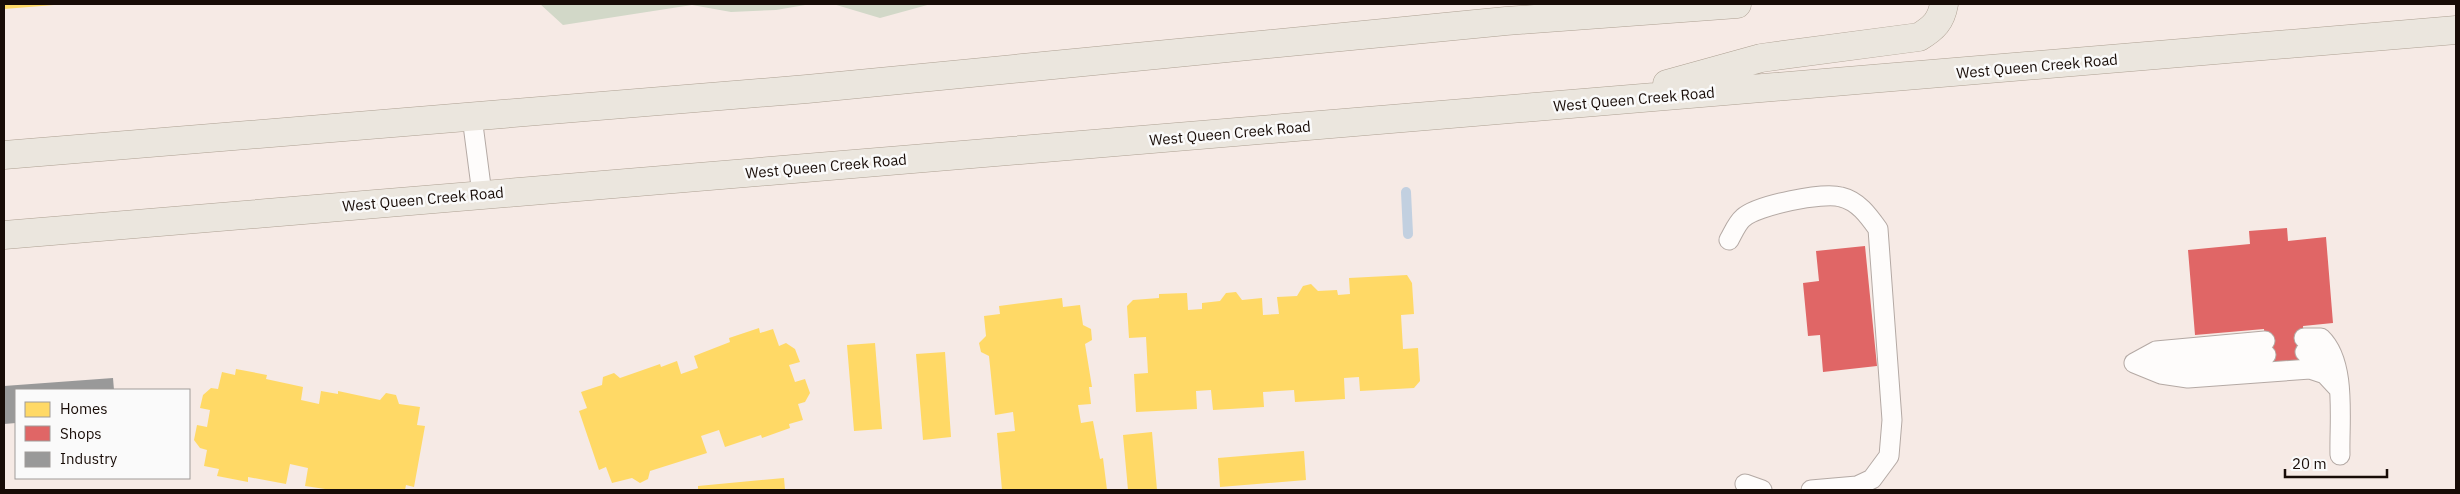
<svg xmlns="http://www.w3.org/2000/svg" width="2460" height="494" viewBox="0 0 2460 494" font-family="'IBM Plex Sans',sans-serif">
<style>
.green{fill:#d2d8c8}
.homes{fill:#ffd966}
.shops{fill:#e06666}
.industry{fill:#999}
.lines{fill:none;stroke-linecap:round;stroke-linejoin:round}
.stream{stroke:#c2d0e0;stroke-width:10}
.lane-casing{stroke:#b4a9a4;stroke-width:21}
.primary-casing{stroke:#ada092;stroke-width:29}
.lane{stroke:#fefcfb;stroke-width:19}
.primary{stroke:#ebe6de;stroke-width:28}
.labels{text-anchor:middle;dominant-baseline:central;stroke-width:5;stroke-linejoin:round;paint-order:stroke}
.street-label{font-size:15px;fill:#180c07;stroke:#fafafa}
</style>
<rect width="100%" height="100%" fill="#f6eae5"/>
<!-- green -->
<path class="green" d="M540,4h271l-35,6 -45,2 -39,-7 -129,20z
M833,4h98l-51,14z"/>
<!-- homes -->
<path class="homes" d="M4,4h50v1l-50,4z
M1407,275l5,8 2,31 -13,1 2,34 15,-1 2,33 -6,7 -54,3 -1,-14 -15,1 1,21 -50,3 -1,-12 -31,2 1,15 -51,3 -2,-20 -15,1 1,18 -61,3 -2,-38 14,-1 -2,-36 -17,1 -2,-32 6,-6 26,-2v-4l28,-1 1,17 14,-1v-6l18,-2 6,-8 10,-1 6,8 20,-2 1,17 16,-1 -2,-17 20,-1 6,-10 8,-2 7,7 19,-1 1,5 12,-1 -1,-16z
M1062,298l1,9 17,-2 3,20 8,4 1,11 -7,4 7,43h-3l2,17 -13,1 3,18 12,-2 7,38 3,-1 4,32h-105l-5,-57 18,-2 -2,-19 -18,3 -6,-59 -8,-4 -2,-9 7,-7 -2,-20 16,-2 -1,-8z
M759,328l1,5 13,-4 6,17 7,-3 9,6 5,13 -11,3 6,17 10,-3 5,14 -5,9 -7,2 5,16 -14,4 1,4 -28,10 -1,-3 -36,12 -6,-17 -18,6 6,17 -57,18 -2,8 -8,4 -8,-5 -20,5 -6,-16 -7,3 -20,-59 8,-3 -6,-16 21,-7 1,-8 11,-4 6,5 40,-14 1,3 16,-6 4,13 17,-6 -4,-12 36,-14 -1,-4z
M875,343l7,86 -28,2 -7,-86z
M945,352l6,85 -28,3 -7,-86z
M236,369l31,6 -1,4 37,8 -2,13 18,4 2,-13 17,3v-3l42,9 6,-7 10,2 3,9 21,3 -3,18 8,1 -11,61 -8,-2 -1,5h-73l-27,-4 3,-18 -18,-4 -4,20 -38,-7v5l-31,-6 2,-7 -15,-3 3,-16 -7,-2 -6,-8 3,-15 10,2 3,-17 -10,-2 3,-13 8,-7 7,1 4,-17 13,3z
M1152,432l5,58h-29l-5,-55z
M1304,451l2,29 -86,7 -2,-29z
M784,478l1,12h-87v-4z"/>
<!-- shops -->
<path class="shops" d="M2287,228l1,13 38,-4 7,86 -30,3 3,40 -38,3 -4,-40 -69,6 -7,-85 62,-6 -1,-13z
M1865,246l12,120 -54,6 -3,-37 -12,1 -5,-53 16,-2 -3,-30z"/>
<!-- industry -->
<path class="industry" d="M113,378l1,12h-98v33l-12,1v-38z"/>
<g class="lines">
<!-- stream -->
<path class="stream" d="M1406,192l2,42"/>
<defs>
<path id="lane" d="M472,117l10,77
M1729,240c4,-7 8,-17 14,-22 14,-13 80,-26 98,-21 17,4 27,18 37,32l14,191 -3,36 -17,23 -15,7 -46,4
M2304,338h17c26,25 18,83 19,117
M2305,352c15,4 23,11 29,26
M2134,363l27,11 27,4 122,-9 15,5 13,14
M2134,363l22,-12 109,-10
M2145,363l121,-8
M1745,484l17,6"/>
<path id="primary" d="M1667,84l94,-26 158,-21c15,-9 22,-16 25,-33
M4,155l803,-66 699,-68 231,-17
M4,235l2452,-205"/>
</defs>
<!-- lane casing -->
<use href="#lane" class="lane-casing"/>
<!-- primary casing -->
<use href="#primary" class="primary-casing"/>
<!-- lane -->
<use href="#lane" class="lane"/>
<!-- primary -->
<use href="#primary" class="primary"/>
</g>
<g class="labels">
<!-- street labels -->
<g class="street-label">
<text transform="translate(2037 66) rotate(-5)">West Queen Creek Road</text>
<text transform="translate(1634 99) rotate(-5)">West Queen Creek Road</text>
<text transform="translate(1230 133) rotate(-5)">West Queen Creek Road</text>
<text transform="translate(826 166) rotate(-5)">West Queen Creek Road</text>
<text transform="translate(423 199) rotate(-5)">West Queen Creek Road</text>
</g>
</g>
<!-- border -->
<rect width="2460" height="494" fill="none" stroke="#180c07" stroke-width="10"/>
<!-- legend -->
<rect x="15" y="389" width="175" height="90" fill="#fafafa" stroke="#a09b99"/>
<rect x="25" y="402" width="25" height="15" fill="#ffd966" stroke="#a09b99"/>
<text x="60" y="414" font-size="15" fill="#180c07">Homes</text>
<rect x="25" y="426" width="25" height="15" fill="#e06666" stroke="#a09b99"/>
<text x="60" y="439" font-size="15" fill="#180c07">Shops</text>
<rect x="25" y="452" width="25" height="15" fill="#999999" stroke="#a09b99"/>
<text x="60" y="464" font-size="15" fill="#180c07">Industry</text>
<!-- scale -->
<path d="M2285 469v8h102v-8" fill="none" stroke="#180c07" stroke-width="2.5"/>
<text x="2292" y="469" font-size="15" fill="#180c07" stroke="#fafafa" stroke-width="4" paint-order="stroke">20 m</text>
</svg>
